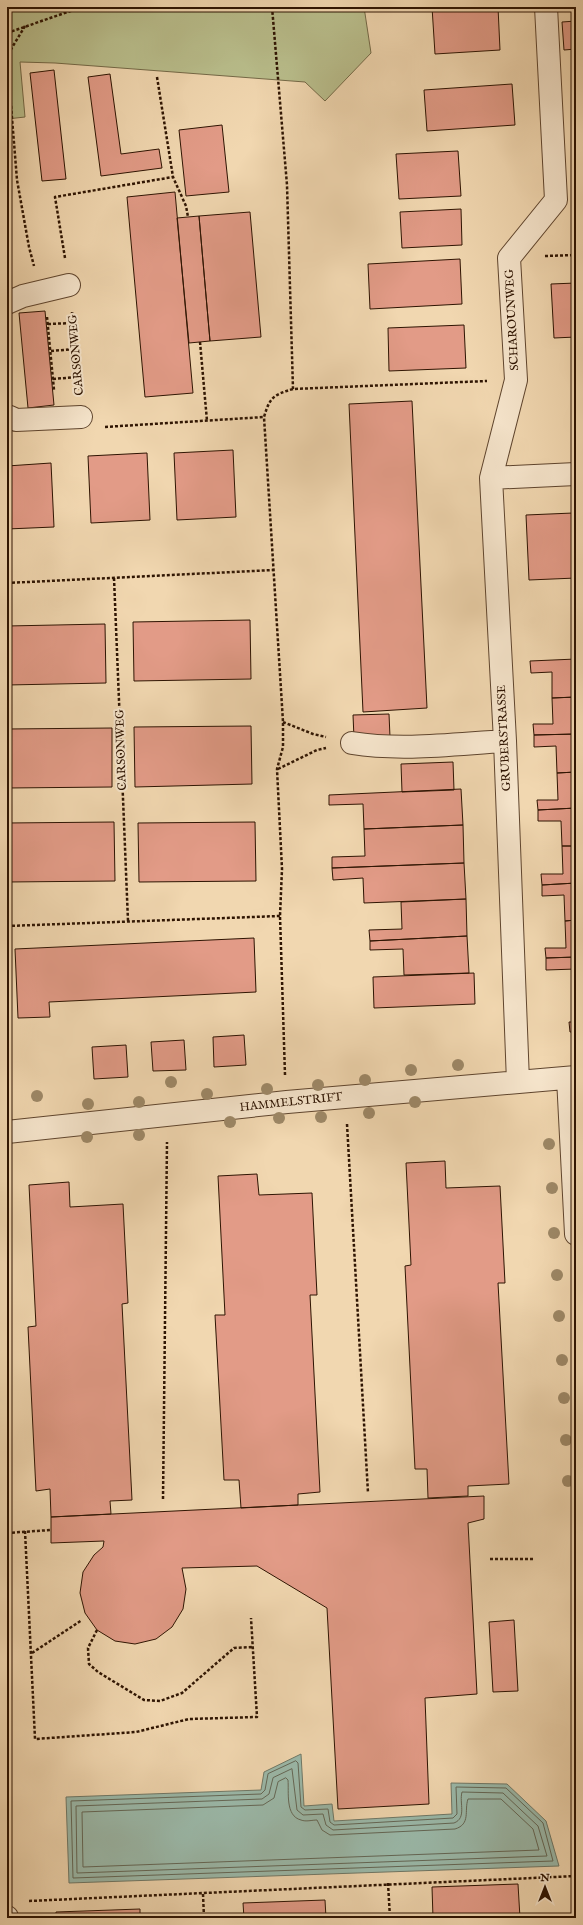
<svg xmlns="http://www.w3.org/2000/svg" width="583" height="1925" viewBox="0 0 583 1925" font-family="'IM FELL English',serif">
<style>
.green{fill:#b9be8c;stroke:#746947}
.water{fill:#9bbaab;stroke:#6f7867}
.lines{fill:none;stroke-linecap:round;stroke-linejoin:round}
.shore{stroke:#646756;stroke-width:1}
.building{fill:#e29b87;stroke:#2e1402}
.minor-casing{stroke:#5f452e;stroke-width:24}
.path{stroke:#2e1402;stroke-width:2.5;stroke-dasharray:3 2;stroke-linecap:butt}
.minor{stroke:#f6e5cc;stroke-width:22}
.tree{fill:#9d8867}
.labels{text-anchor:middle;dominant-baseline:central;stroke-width:4;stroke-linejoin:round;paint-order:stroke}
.street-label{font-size:12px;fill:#2e1402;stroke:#f6e5cc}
</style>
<rect width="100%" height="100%" fill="#f1d7b0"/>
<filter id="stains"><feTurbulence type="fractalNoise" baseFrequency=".005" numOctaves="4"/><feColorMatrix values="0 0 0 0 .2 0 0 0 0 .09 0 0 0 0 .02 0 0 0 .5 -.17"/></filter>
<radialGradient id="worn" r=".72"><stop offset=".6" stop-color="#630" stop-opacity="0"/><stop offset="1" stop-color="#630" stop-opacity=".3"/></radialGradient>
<!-- green -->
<path class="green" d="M7,7h357l7,46 -46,48 -20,-19 -250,-19 -35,-1 5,55 -18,2z"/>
<!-- water -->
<path class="water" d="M301,1754l3,52 28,-2 2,17 118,-7 -1,-31 56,1 39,37 13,45 -490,17 -3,-86 195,-7 3,-18z"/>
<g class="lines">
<!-- shore -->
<path class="shore" d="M296,1761l2,2 3,44 4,3 23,-1 2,13 4,3 119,-7 4,-4 -1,-27 50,1 37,35 10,38 -480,17 -2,-77 190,-7 4,-4 3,-16z
M292,1769l5,41 6,5 20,-1 3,11 7,5 121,-7c13,-5 5,-20 8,-31l41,1 35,33 9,30 -470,17 -1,-67 186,-7 7,-5 4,-16z
M286,1778l2,2c1,12 -3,36 13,40 5,2 11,0 16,0l5,10 8,5 125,-6c16,-5 9,-18 13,-30h33l32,30 6,21 -456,17 -1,-55 181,-7 11,-7 4,-16z"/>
</g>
<!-- building -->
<path class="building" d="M432,7h66l2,43 -65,4z
M576,21v28l-12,1 -2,-28z
M54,70l12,109 -24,2 -12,-108z
M110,74l11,80 38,-5 3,19 -61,8 -13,-99z
M512,84l3,41 -88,6 -3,-41z
M222,125l7,67 -43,4 -7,-66z
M458,151l3,45 -62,3 -3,-45z
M175,192l18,201 -48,4 -18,-200z
M461,209l1,36 -60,3 -2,-36z
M250,212l11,125 -51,4 -11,-125z
M199,216l11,125 -21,2 -12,-125z
M460,259l2,45 -92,5 -2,-45z
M576,283v54l-22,1 -3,-54z
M45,311l9,94 -26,3 -9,-95z
M464,325l2,43 -77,3 -1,-43z
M412,401l15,307 -64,4 -14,-308z
M233,450l3,67 -59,3 -3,-67z
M147,453l3,67 -59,3 -3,-67z
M51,463l3,64 -47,2v-63z
M573,513l3,65 -47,2 -3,-65z
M250,620l1,59 -117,2 -1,-59z
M105,624l1,59 -99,2v-59z
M576,659v38l-24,1v-26l-21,1 -1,-12z
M576,697v37l-42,1 -1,-11h20l-1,-26z
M389,714l1,23 -36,1 -1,-23z
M251,726l1,58 -117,3 -1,-60z
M112,728v59l-105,1v-59z
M576,734v38l-19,1 -1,-27 -22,1v-12z
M453,762l1,28 -52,2 -1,-28z
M576,772v36l-38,2 -1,-10h21l-1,-27z
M461,789l2,36 -99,4 -1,-25 -34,1v-10z
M576,808v38h-14l-1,-25h-23v-11z
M114,822l1,59 -108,1v-59z
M255,822l1,59 -117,1 -1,-59z
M463,825l1,38 -132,5v-11l33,-1 -1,-27z
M562,846h14v37l-34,2 -1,-11h22z
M464,863l2,36 -102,4 -1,-25 -30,2 -1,-12z
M576,883v37l-11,1 -1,-26 -22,1v-11z
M466,899l1,37 -97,5 -1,-11 33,-1 -1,-27z
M576,920v37l-30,1 -1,-10h21l-1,-27z
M467,936l2,37 -65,2 -1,-26 -33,1v-9z
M254,938l2,54 -207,10 1,15 -32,1 -3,-69z
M576,957v12l-30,1v-12z
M474,973l1,31 -101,4 -1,-31z
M569,1022h7v10h-6z
M244,1035l2,30 -32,2 -1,-30z
M184,1040l2,30 -33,1 -2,-29z
M126,1045l2,32 -34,2 -2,-32z
M445,1161l1,27 54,-2 5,97h-7l11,201 -41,2v10l-40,2 -1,-29h-12l-10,-203 6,-1 -5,-102z
M257,1174l2,21 53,-2 5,102h-7l10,197 -22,2v11l-57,3 -2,-28h-15l-9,-165h10l-7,-139z
M69,1182l1,25 53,-3 5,99 -6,1 10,196 -22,1 1,13 -60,3 -1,-28 -14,2 -8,-164 8,-1 -7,-141z
M484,1496v23l-16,4 9,171 -52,4 4,106 -91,5 -11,-201 -70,-42 -75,2 4,21 -3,20 -11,18 -16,12 -21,5 -20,-3 -18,-11 -12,-17 -5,-20 3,-21 11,-17 9,-8 1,-6 -53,2v-26z
M514,1620l4,71 -25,1 -4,-70z
M518,1884l2,34h-87l-1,-31z
M325,1900l1,18h-82l-1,-15z
M140,1909v9h-84v-6z"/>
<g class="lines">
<defs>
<path id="minor" d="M7,303l16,-7 46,-11
M10,417l6,3 65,-3
M491,478l85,-4
M352,743c50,8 102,1 153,-2
M568,1078l8,156
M518,1082l-13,-341 -14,-263 25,-98 -7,-122 47,-58 -10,-193
M7,1132l280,-30 289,-25
M7,1917v1"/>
</defs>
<!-- minor casing -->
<use href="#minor" class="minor-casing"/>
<!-- path -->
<path class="path" d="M272,7l15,178 6,204
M25,26l-18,30 10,124 12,67 5,19
M7,33l75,-26
M157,77l16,100 13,29 2,11
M545,256l31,-1
M65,258l-10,-61 118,-20
M72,312l7,79
M47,317l7,73
M48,324l25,-1
M200,342l7,79
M51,351l24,-2
M53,379l25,-2
M105,427l159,-10
M114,578l14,343
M7,583l267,-13
M283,722l30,12 13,3
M278,769l39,-19 9,-2
M7,926l273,-10
M285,1075l-5,-159 2,-47 -5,-100 6,-22v-25l-19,-305c6,-20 9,-22 29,-28l194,-8
M347,1124l21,369
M163,1499l4,-357
M25,1531l10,208 101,-7 53,-13 68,-2 -6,-99
M7,1533l44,-3
M490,1559h45
M97,1630l-9,18 1,16 9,8 46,28 16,1 22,-8 52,-45 18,-1
M32,1653l50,-33
M576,1733h-2l2,37
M388,1883l2,35
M203,1894l1,24
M29,1901l547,-25"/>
<!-- minor -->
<use href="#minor" class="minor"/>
</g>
<!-- trees -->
<g class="tree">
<circle cx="458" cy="1065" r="6"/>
<circle cx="411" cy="1070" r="6"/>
<circle cx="365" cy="1080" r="6"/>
<circle cx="171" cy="1082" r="6"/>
<circle cx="318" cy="1085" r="6"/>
<circle cx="267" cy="1089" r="6"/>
<circle cx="207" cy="1094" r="6"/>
<circle cx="37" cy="1096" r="6"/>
<circle cx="139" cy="1102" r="6"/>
<circle cx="415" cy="1102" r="6"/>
<circle cx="88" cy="1104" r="6"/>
<circle cx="369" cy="1113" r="6"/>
<circle cx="321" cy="1117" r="6"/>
<circle cx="279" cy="1118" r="6"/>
<circle cx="230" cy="1122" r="6"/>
<circle cx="139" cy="1135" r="6"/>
<circle cx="87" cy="1137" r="6"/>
<circle cx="549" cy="1144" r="6"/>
<circle cx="552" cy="1188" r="6"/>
<circle cx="554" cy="1233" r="6"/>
<circle cx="557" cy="1275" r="6"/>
<circle cx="559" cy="1316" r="6"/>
<circle cx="562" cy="1360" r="6"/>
<circle cx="564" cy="1398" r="6"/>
<circle cx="566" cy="1440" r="6"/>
<circle cx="568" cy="1481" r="6"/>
</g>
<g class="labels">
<!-- street labels -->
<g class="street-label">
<text transform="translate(512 320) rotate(-93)">SCHAROUNWEG</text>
<text transform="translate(76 355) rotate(-95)">CARSONWEG</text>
<text transform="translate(504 738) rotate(-93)">GRUBERSTRASSE</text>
<text transform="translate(121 750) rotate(-92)">CARSONWEG</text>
<text transform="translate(291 1102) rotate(-6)">HAMMELSTRIFT</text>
</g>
</g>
<!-- margin -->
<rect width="583" height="1925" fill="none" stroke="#f1d7b0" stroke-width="24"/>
<rect x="8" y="8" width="567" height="1909" fill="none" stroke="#2e1402" stroke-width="2"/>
<rect x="12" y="12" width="559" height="1901" fill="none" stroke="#2e1402"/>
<!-- north arrow -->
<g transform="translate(545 1887)" stroke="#f6e5cc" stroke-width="3" paint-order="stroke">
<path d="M0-3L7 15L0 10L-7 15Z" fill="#2e1402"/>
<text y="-6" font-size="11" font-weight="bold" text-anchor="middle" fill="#2e1402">N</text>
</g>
<rect width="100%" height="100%" filter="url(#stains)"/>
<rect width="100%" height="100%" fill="url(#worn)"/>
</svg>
